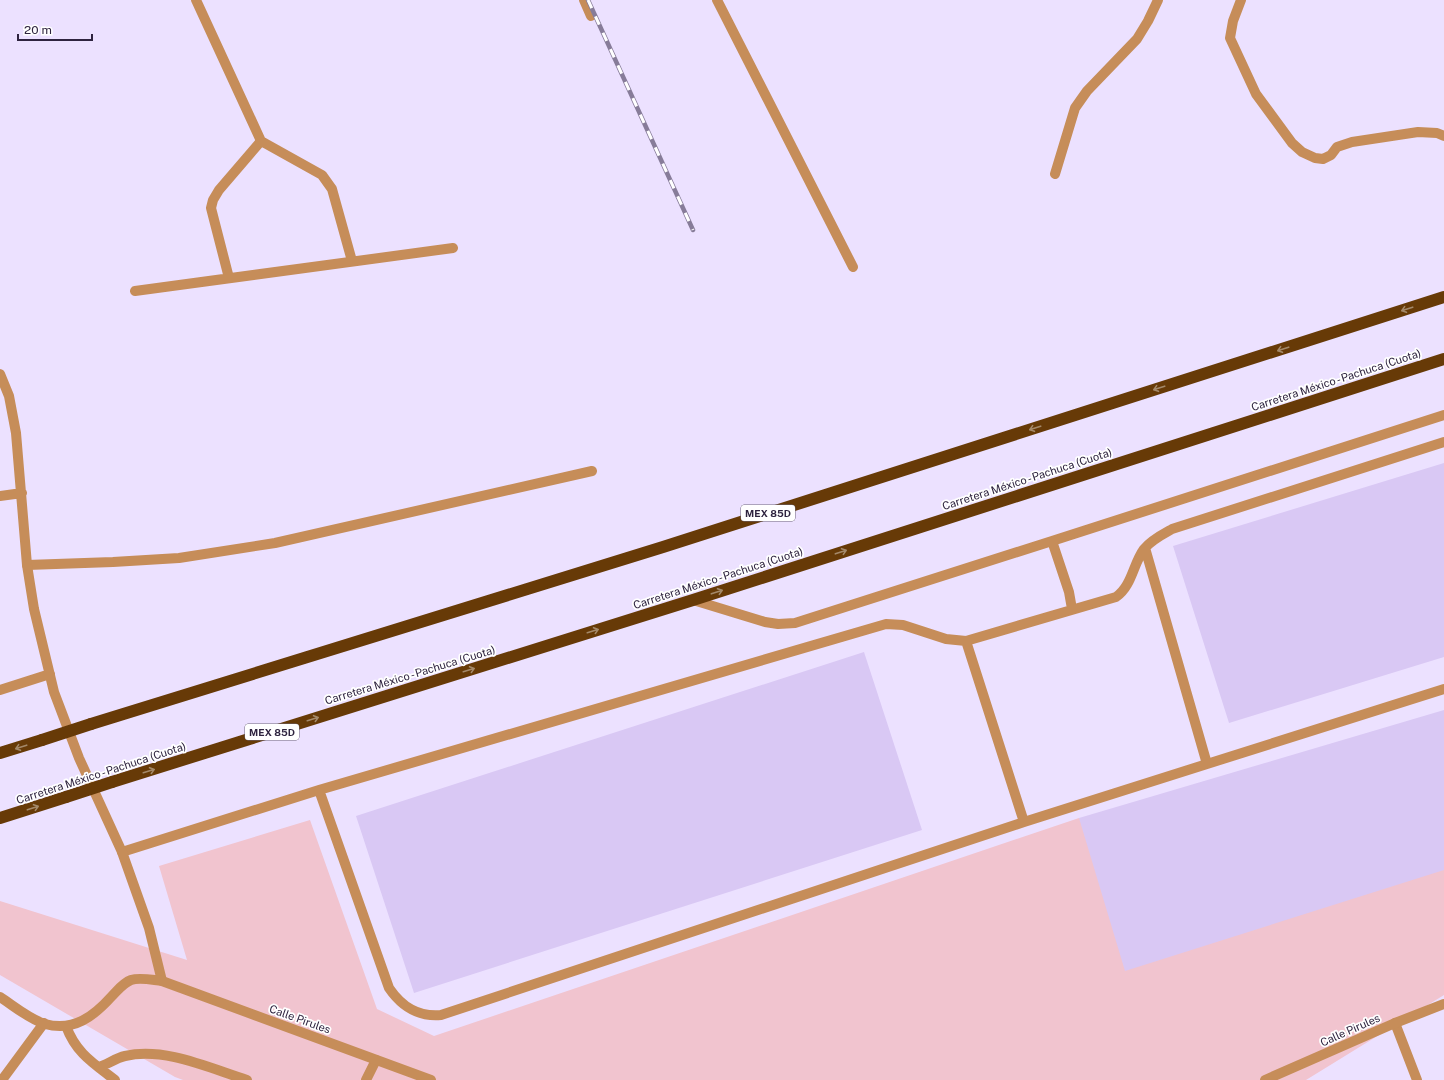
<svg xmlns="http://www.w3.org/2000/svg" width="1444" height="1080" viewBox="0 0 1444 1080" font-family="'Public Sans',sans-serif">
<style>
.green{fill:#f1c4cf}
.building{fill:#d9c8f4}
.lines{fill:none;stroke-linecap:round;stroke-linejoin:round}
.service{stroke:#c68d59;stroke-width:10}
.minor{stroke:#c68d59;stroke-width:10}
.tertiary{stroke:#c68d59;stroke-width:10}
.motorway{stroke:#673a07;stroke-width:12}
.rail-casing{stroke:#877c99;stroke-width:4.5}
.rail{stroke:#fff;stroke-width:3;stroke-dasharray:9;stroke-linecap:butt}
.motorway-bridge{stroke:#673a07;stroke-width:12}
.oneway{stroke:#a4896a}
.labels{text-anchor:middle;dominant-baseline:central;stroke-width:3.5;stroke-linejoin:round;paint-order:stroke}
.shield{fill:#fff;stroke:#6d6579;stroke-width:1}
.shield-label{font-size:10px;font-weight:bold;fill:#2e233f}
.street-label{font-size:11px;fill:#2e233f;stroke:#fff}
</style>
<rect width="100%" height="100%" fill="#ece1ff"/>
<!-- green -->
<path class="green" d="M1079,818l365,52v125l-138,85h-1123l-8,-3 -175,-102v-74l187,59 -28,-94 151,-46 67,189 57,27z"/>
<!-- building -->
<path class="building" d="M1444,463v194l-215,66 -56,-177z
M864,652l58,178 -508,163 -58,-177z
M1444,710v160l-319,101 -46,-153z"/>
<g class="lines">
<!-- service -->
<path class="service" d="M196,0l65,141 61,34 10,14 20,72
M584,0l7,16
M717,0l136,267
M1241,0l-8,21 -3,17 26,56 36,49 10,9 13,6 8,1 8,-4 6,-8 15,-5 66,-10 19,1 7,3
M1055,174l20,-66 12,-17 50,-52 11,-18 10,-21
M229,278l-18,-70 2,-8 6,-10 42,-49
M135,291l318,-43
M1145,548l62,216 237,-75
M27,565l86,-3 66,-4 96,-15 317,-72
M693,600l72,22 13,2 17,-1 257,-82
M1072,609l-3,-17 -17,-51 392,-126
M966,641l58,181
M319,790l70,198c13,19 29,29 52,27l583,-193 183,-58
M122,852l197,-62 567,-166 17,1 43,14 20,2 150,-44c16,-11 17,-33 28,-48 7,-9 19,-15 28,-20l272,-87"/>
<!-- minor -->
<path class="minor" d="M0,374l9,22 7,37 11,132 7,44 20,83 25,66 43,94 27,76 13,53
M0,496l22,-3
M0,690l50,-16
M1395,1023l22,57
M66,1026c10,27 27,37 49,54
M99,1067c9,-3 17,-9 26,-11 40,-9 84,12 122,24
M2,1080l42,-57
M366,1080l10,-20"/>
<!-- tertiary -->
<path class="tertiary" d="M0,997c14,9 29,22 45,27 29,8 49,-8 67,-28 6,-6 11,-13 19,-16 9,-3 21,0 31,1l269,99
M1265,1080l130,-57 49,-19"/>
<!-- motorway -->
<path class="motorway" d="M91,724l572,-177 781,-250
M0,753l42,-13
M112,782l581,-182 751,-241
M0,818l66,-21"/>
<defs>
<path id="rail" d="M588,0l105,230"/>
</defs>
<!-- rail casing -->
<use href="#rail" class="rail-casing"/>
<!-- rail -->
<use href="#rail" class="rail"/>
<!-- motorway-bridge -->
<path class="motorway-bridge" d="M42,740l49,-16
M66,797l46,-15"/>
</g>
<!-- one-way arrows -->
<defs><path id="oneway-shaft" d="M-6 0H5M1.5-3L5.5 0L1.5 3" fill="none" stroke-width="1.6" stroke-linecap="round" stroke-linejoin="round"/></defs>
<g class="oneway">
<use href="#oneway-shaft" transform="translate(1407 309) rotate(162)"/>
<use href="#oneway-shaft" transform="translate(1283 349) rotate(162)"/>
<use href="#oneway-shaft" transform="translate(1159 388) rotate(162)"/>
<use href="#oneway-shaft" transform="translate(1035 428) rotate(162)"/>
<use href="#oneway-shaft" transform="translate(841 552) rotate(-18)"/>
<use href="#oneway-shaft" transform="translate(717 592) rotate(-18)"/>
<use href="#oneway-shaft" transform="translate(593 631) rotate(-17)"/>
<use href="#oneway-shaft" transform="translate(469 670) rotate(-17)"/>
<use href="#oneway-shaft" transform="translate(313 719) rotate(-17)"/>
<use href="#oneway-shaft" transform="translate(21 747) rotate(162)"/>
<use href="#oneway-shaft" transform="translate(149 771) rotate(-17)"/>
<use href="#oneway-shaft" transform="translate(33 808) rotate(-18)"/>
</g>
<g class="labels">
<!-- shield labels -->
<g class="shield">
<rect x="741" y="505" width="54" height="16" rx="3"/>
<rect x="245" y="724" width="54" height="16" rx="3"/>
</g>
<g class="shield-label">
<text x="768" y="513">MEX 85D</text>
<text x="272" y="732">MEX 85D</text>
</g>
<!-- street labels -->
<g class="street-label">
<text transform="translate(1336 380) rotate(-18)">Carretera México - Pachuca (Cuota)</text>
<text transform="translate(1027 479) rotate(-18)">Carretera México - Pachuca (Cuota)</text>
<text transform="translate(718 578) rotate(-18)">Carretera México - Pachuca (Cuota)</text>
<text transform="translate(410 675) rotate(-17)">Carretera México - Pachuca (Cuota)</text>
<text transform="translate(101 773) rotate(-18)">Carretera México - Pachuca (Cuota)</text>
<text transform="translate(300 1019) rotate(20)">Calle Pirules</text>
<text transform="translate(1350 1030) rotate(-24)">Calle Pirules</text>
</g>
</g>
<!-- scale -->
<path d="M18 34v6h74v-6" fill="none" stroke="#2e233f" stroke-width="2"/>
<text x="24" y="34" font-size="12" fill="#2e233f" stroke="#ffffff" stroke-width="3" paint-order="stroke">20 m</text>
</svg>
